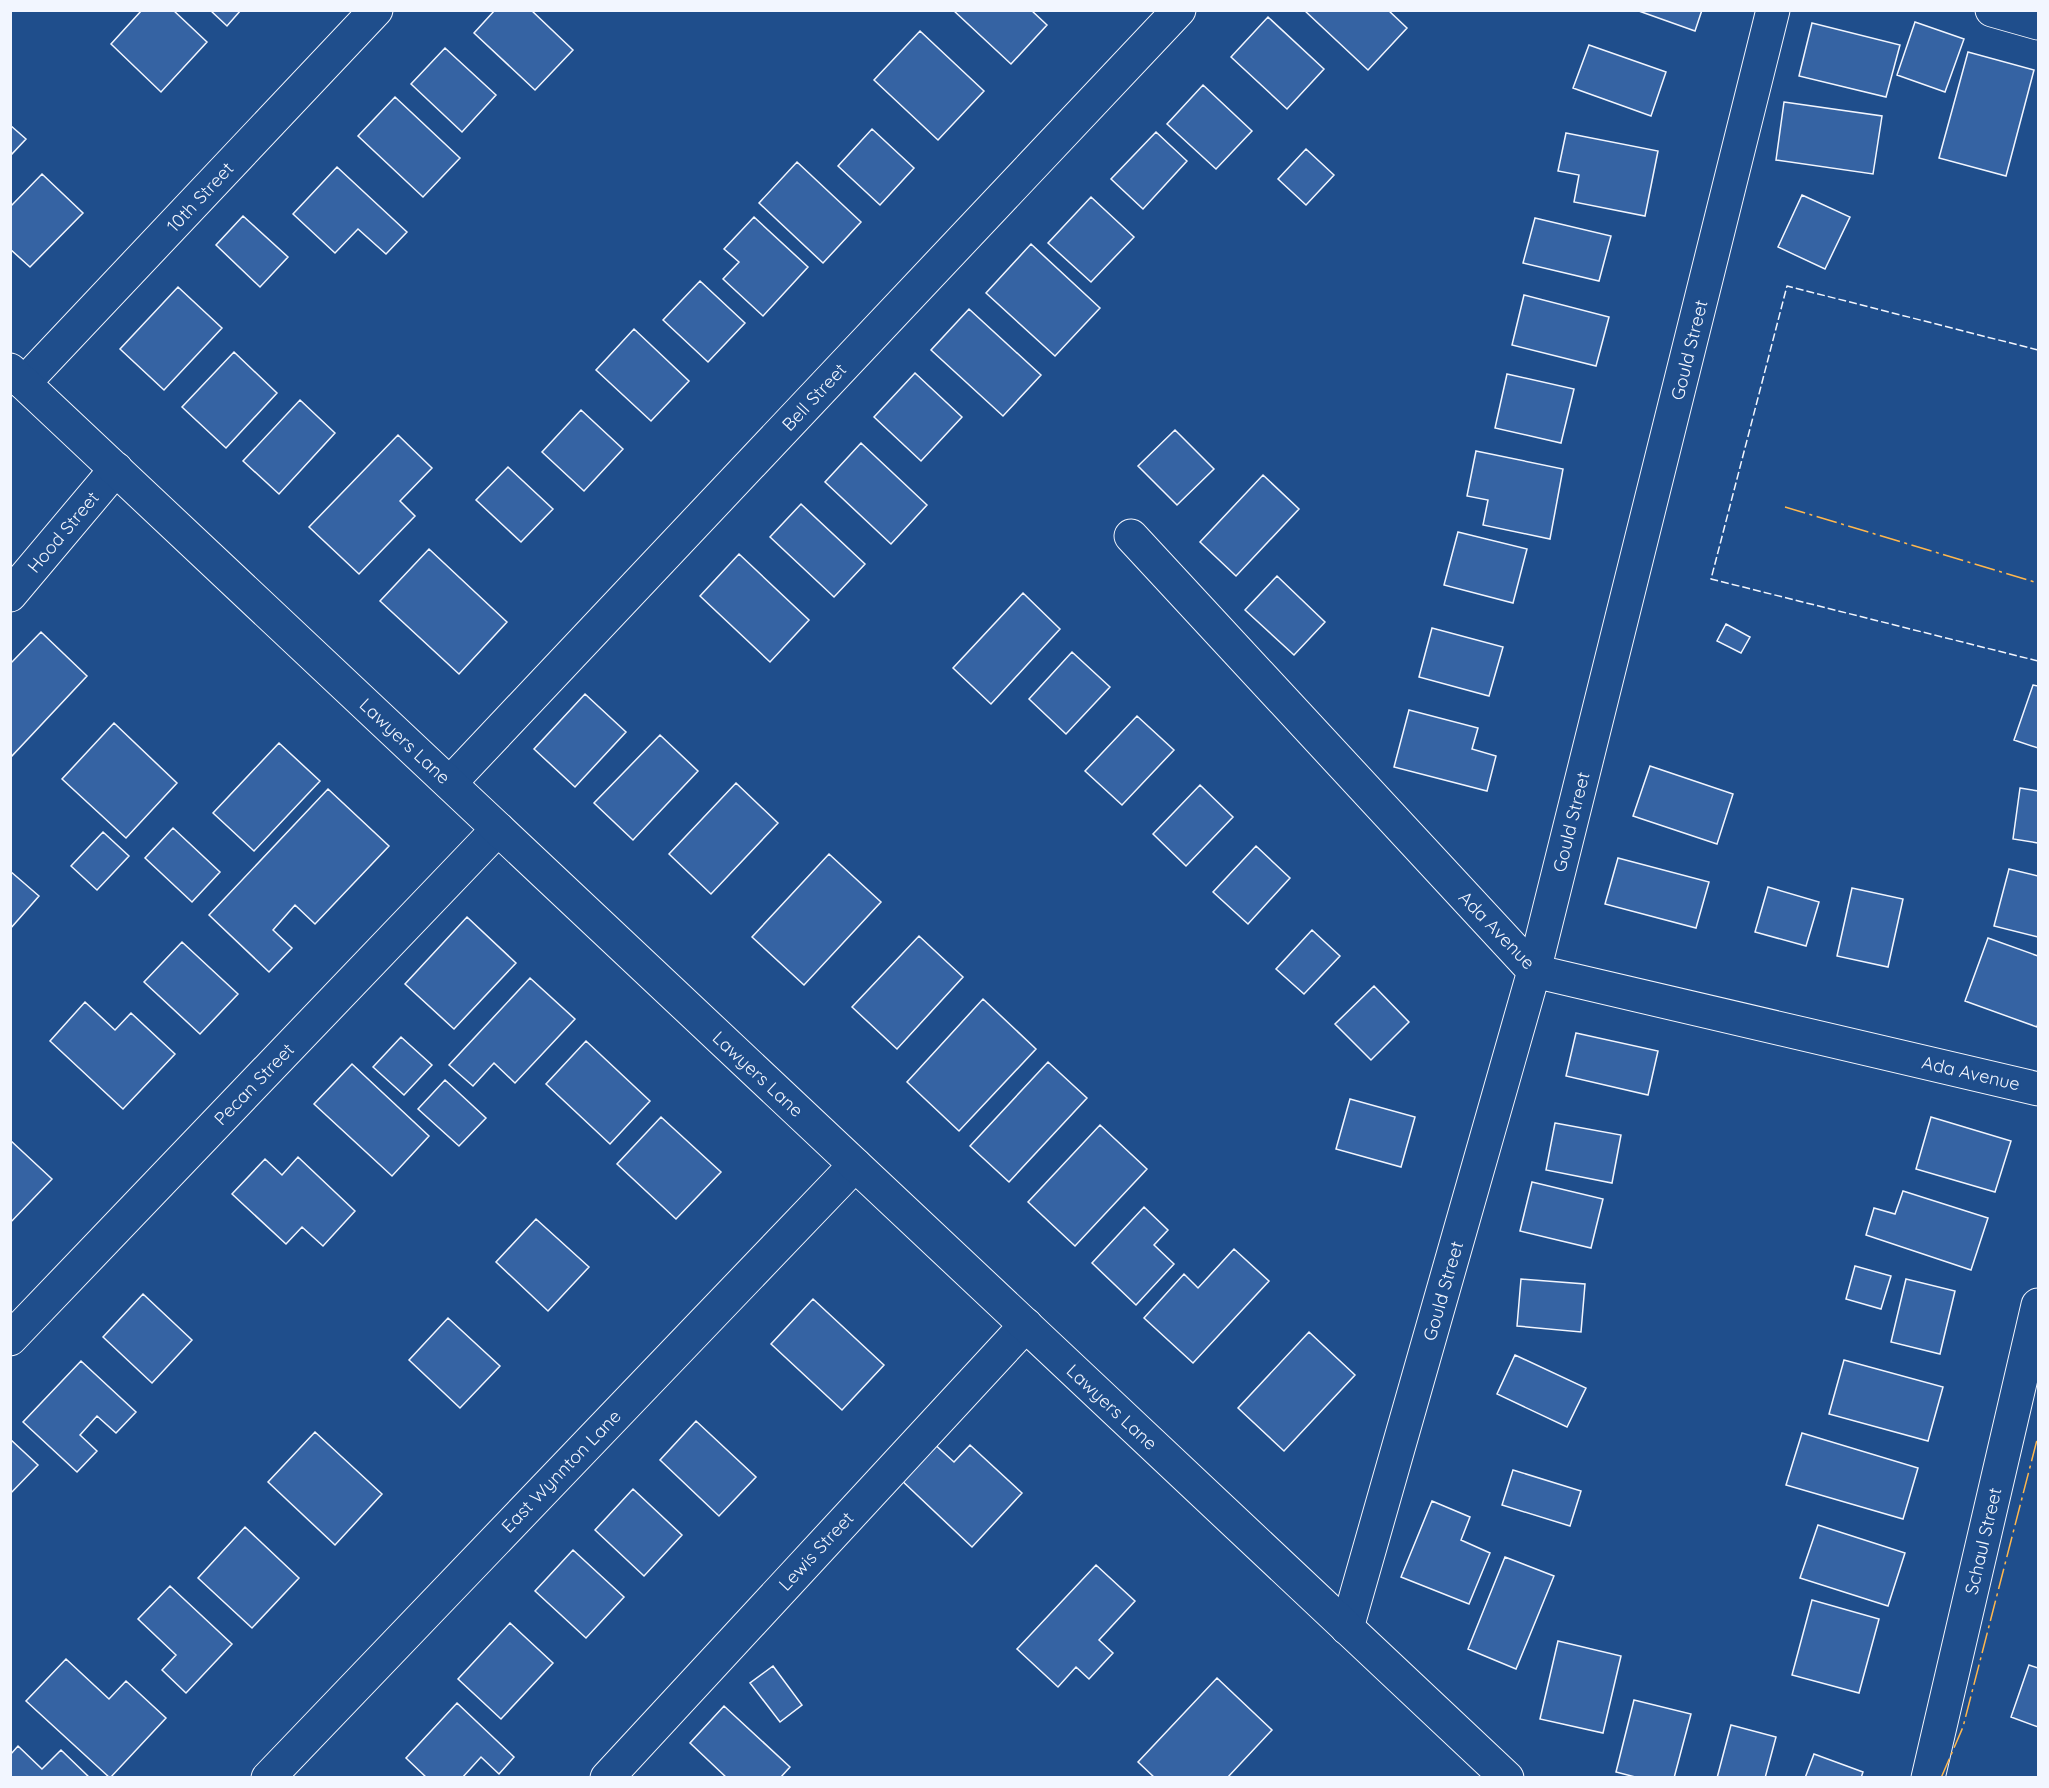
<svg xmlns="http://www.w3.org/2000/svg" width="2049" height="1788" viewBox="0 0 2049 1788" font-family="Quicksand,sans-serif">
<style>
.building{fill:#3563a3;stroke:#f2f6ff;stroke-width:1.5}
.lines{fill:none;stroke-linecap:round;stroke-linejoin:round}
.minor-casing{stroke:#f2f6ff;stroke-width:35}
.tertiary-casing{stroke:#f2f6ff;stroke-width:35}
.minor{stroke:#1f4e8c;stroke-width:33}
.tertiary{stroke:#1f4e8c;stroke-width:33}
.fence{stroke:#f2f6ff;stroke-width:1.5;stroke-dasharray:8 3;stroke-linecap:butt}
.power{stroke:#ffb74d;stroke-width:1.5;stroke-dasharray:21 4.5 3 4.5;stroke-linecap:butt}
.labels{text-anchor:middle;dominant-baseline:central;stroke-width:4.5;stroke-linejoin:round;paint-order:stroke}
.street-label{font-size:18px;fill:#f2f6ff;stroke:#1f4e8c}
</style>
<rect width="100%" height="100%" fill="#1f4e8c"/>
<!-- building -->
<path class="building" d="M142,10h31l34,32 -46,50 -50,-48z
M210,10h31l-14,16z
M495,10h36l42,40 -38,40 -61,-57z
M953,10h78l16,15 -36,39z
M1304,10h84l19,18 -39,42z
M1636,10h66l-7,21z
M1268,17l56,52 -37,40 -56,-52z
M1915,22l49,17 -19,53 -48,-17z
M1812,23l88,22 -14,52 -87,-21z
M920,31l64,60 -46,49 -64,-60z
M1589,45l77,27 -15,44 -78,-28z
M445,48l51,47 -34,37 -51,-48z
M1968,52l66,18 -28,106 -67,-18z
M1203,85l49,46 -36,38 -49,-45z
M395,97l65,61 -37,39 -65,-61z
M1784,102l98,14 -9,58 -97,-14z
M10,125l16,14 -16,17z
M872,129l42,39 -34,37 -42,-39z
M1156,132l31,29 -44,48 -32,-30z
M1566,133l92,18 -13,65 -71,-14 5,-27 -21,-4z
M1306,149l28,26 -28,30 -28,-26z
M797,162l64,60 -38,41 -64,-60z
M337,167l70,65 -21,22 -28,-25 -23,24 -42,-39z
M42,174l41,39 -53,54 -20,-18v-42z
M1802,195l48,22 -25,52 -47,-22z
M1091,197l43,40 -43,45 -43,-39z
M243,216l45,41 -28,30 -44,-42z
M754,217l54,50 -45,49 -40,-37 16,-17 -15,-13z
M1535,218l76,18 -12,45 -76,-18z
M1031,244l69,64 -45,48 -69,-63z
M700,281l45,42 -37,39 -45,-42z
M178,287l44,41 -58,62 -44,-41z
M1524,295l85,22 -13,49 -84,-21z
M969,309l72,66 -38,41 -72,-66z
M634,329l55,52 -38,40 -55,-51z
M234,352l43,41 -51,55 -44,-41z
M915,373l47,44 -41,44 -47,-44z
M1507,374l67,15 -13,54 -66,-15z
M300,400l35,33 -56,61 -36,-33z
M581,410l42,39 -39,42 -42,-39z
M1175,430l39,39 -37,36 -39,-39z
M398,435l34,33 -32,33 15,15 -56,58 -50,-47z
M861,443l66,62 -36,39 -66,-62z
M1476,451l87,18 -13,70 -67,-14 5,-25 -21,-4z
M508,467l45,42 -32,33 -45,-42z
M1263,475l36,34 -63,67 -36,-34z
M801,504l64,60 -31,33 -64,-60z
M1458,532l69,17 -14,54 -69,-18z
M429,549l78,73 -48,52 -79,-73z
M739,554l70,66 -39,42 -70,-66z
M1277,576l48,46 -31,33 -49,-45z
M1023,593l37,36 -69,75 -38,-36z
M1726,624l24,13 -9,16 -24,-12z
M1432,628l71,19 -14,49 -70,-19z
M41,632l46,44 -77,82v-94z
M1072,652l38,35 -44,47 -37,-35z
M2033,685l5,1v62l-24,-8z
M585,694l41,38 -51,55 -41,-38z
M1409,710l69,18 -6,21 24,7 -9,35 -93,-24z
M1137,716l37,34 -52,55 -37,-34z
M114,723l63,60 -51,55 -64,-59z
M660,735l38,36 -65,69 -39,-37z
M279,743l41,38 -66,70 -41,-38z
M1650,766l83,28 -16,50 -84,-28z
M736,783l42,40 -67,71 -42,-40z
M1200,785l33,32 -47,49 -33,-32z
M2020,788l18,3v52l-25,-4z
M328,789l61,57 -74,78 -20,-19 -22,25 19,18 -23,24 -60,-57z
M173,828l47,44 -28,30 -47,-44z
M103,832l26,24 -32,34 -26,-24z
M1256,846l34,32 -42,46 -35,-32z
M829,854l52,48 -77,83 -52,-48z
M1618,858l91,24 -13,46 -91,-24z
M2009,869l29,7v61l-44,-11z
M10,871l29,25 -29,33z
M1768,887l51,15 -13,44 -51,-14z
M1852,888l51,11 -15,68 -51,-11z
M467,917l49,46 -62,66 -49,-45z
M1312,930l28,26 -36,38 -28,-25z
M919,936l44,41 -66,72 -45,-42z
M1988,938l50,18v67l-1,4 -72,-26z
M182,942l56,52 -38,40 -56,-52z
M530,978l45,41 -60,64 -21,-20 -21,23 -24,-21z
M1374,986l35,36 -38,38 -36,-36z
M983,999l53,50 -77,82 -52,-49z
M85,1002l30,28 16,-17 44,41 -52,55 -73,-68z
M1576,1033l82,18 -10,44 -82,-19z
M401,1037l31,28 -28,30 -31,-28z
M586,1041l64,60 -40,43 -64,-60z
M1048,1062l39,36 -78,84 -39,-36z
M352,1064l77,72 -37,40 -78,-72z
M445,1080l41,38 -27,28 -41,-37z
M1350,1099l65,18 -14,50 -65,-18z
M661,1117l60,55 -45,47 -59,-55z
M1931,1117l80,24 -16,51 -79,-23z
M1555,1123l66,12 -9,48 -66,-13z
M1100,1125l47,44 -72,77 -47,-44z
M10,1140l42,39 -42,44z
M298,1157l57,54 -32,35 -21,-19 -16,17 -54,-50 33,-35 17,16z
M1532,1182l71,17 -12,49 -71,-17z
M1903,1191l85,27 -17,52 -105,-35 8,-27 21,6z
M1144,1207l24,23 -14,15 20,19 -38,41 -44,-42z
M536,1219l53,48 -41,44 -52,-49z
M1234,1249l35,32 -76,82 -49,-45 40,-44 14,14z
M1855,1266l36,10 -10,33 -35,-10z
M1521,1279l64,5 -4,48 -64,-6z
M1906,1279l49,12 -15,63 -49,-12z
M143,1294l49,46 -40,43 -49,-46z
M813,1299l71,66 -42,45 -71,-66z
M448,1318l52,48 -40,42 -51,-48z
M1309,1332l46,43 -71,76 -46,-43z
M1515,1355l71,33 -19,39 -70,-33z
M1844,1360l99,27 -15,54 -99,-27z
M81,1361l55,51 -20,21 -19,-17 -17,19 17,16 -20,21 -54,-50z
M696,1421l60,56 -37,39 -59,-56z
M315,1432l67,62 -47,51 -67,-63z
M1802,1433l116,35 -15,51 -117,-34z
M10,1439l28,26 -28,29z
M931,1441l23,21 16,-17 52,48 -50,54 -74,-70z
M1513,1470l68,21 -11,35 -68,-21z
M633,1489l49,46 -38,41 -49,-46z
M1432,1501l38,16 -9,23 29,13 -21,51 -68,-27z
M1818,1525l87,28 -17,53 -88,-28z
M245,1527l54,51 -47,50 -54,-50z
M573,1550l51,47 -38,41 -51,-47z
M1505,1557l49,19 -38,93 -48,-20z
M1096,1565l39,36 -36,39 14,13 -24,26 -13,-12 -18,20 -41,-38z
M170,1586l62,58 -46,49 -24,-23 14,-15 -38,-36z
M1812,1600l67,19 -20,74 -67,-18z
M510,1623l43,40 -52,56 -43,-40z
M1558,1641l63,15 -18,77 -63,-14z
M66,1659l43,40 17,-18 40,37 -56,60 -84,-77z
M2029,1665l9,3v59l-27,-10z
M773,1666l29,39 -22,17 -30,-39z
M1217,1678l55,52 -45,48h-72l-17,-16z
M1634,1700l57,14 -17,64h-35l-23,-6z
M457,1703l57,54 -15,17 -18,-17 -19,21h-35l-21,-20z
M724,1706l66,61 -10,11h-53l-37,-35z
M1731,1725l45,12 -11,41h-48z
M18,1746l24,23 19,-19 29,28h-80v-23z
M1814,1754l49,18 -2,6h-56z"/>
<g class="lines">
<defs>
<path id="minor" d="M1992,10l46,13
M24,383l352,-373
M1131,536l403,435 504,118
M10,595l106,-126
M450,783l729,-773
M10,1339l488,-510
M1347,1628l187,-657 239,-961
M268,1778l587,-613
M607,1778l419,-453
M1928,1778l110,-473"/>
<path id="tertiary" d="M10,370l1497,1408"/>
</defs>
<!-- minor casing -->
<use href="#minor" class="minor-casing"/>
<!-- tertiary casing -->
<use href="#tertiary" class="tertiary-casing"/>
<!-- minor -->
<use href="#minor" class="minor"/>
<!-- tertiary -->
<use href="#tertiary" class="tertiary"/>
<!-- fence -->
<path class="fence" d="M2038,350l-251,-64 -76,293 327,82"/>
<!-- power -->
<path class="power" d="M1785,507l253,76
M1941,1778l22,-51 75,-291"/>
</g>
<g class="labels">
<!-- street labels -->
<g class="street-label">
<text transform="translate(200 197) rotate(-47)">10th Street</text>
<text transform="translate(1689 350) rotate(-76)">Gould Street</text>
<text transform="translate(814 397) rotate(-47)">Bell Street</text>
<text transform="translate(63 532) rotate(-50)">Hood Street</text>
<text transform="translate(405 741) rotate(43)">Lawyers Lane</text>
<text transform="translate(1571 822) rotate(-76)">Gould Street</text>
<text transform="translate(1497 930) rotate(46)">Ada Avenue</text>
<text transform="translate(1971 1073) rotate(13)">Ada Avenue</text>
<text transform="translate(758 1074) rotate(43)">Lawyers Lane</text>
<text transform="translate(254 1084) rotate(-46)">Pecan Street</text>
<text transform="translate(1443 1291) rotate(-74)">Gould Street</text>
<text transform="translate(1112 1407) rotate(43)">Lawyers Lane</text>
<text transform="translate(561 1471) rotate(-46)">East Wynnton Lane</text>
<text transform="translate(1983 1541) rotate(-77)">Schaul Street</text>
<text transform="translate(816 1551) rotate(-47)">Lewis Street</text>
</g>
</g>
<!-- border -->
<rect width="2049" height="1788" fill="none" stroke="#f2f6ff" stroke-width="24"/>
</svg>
